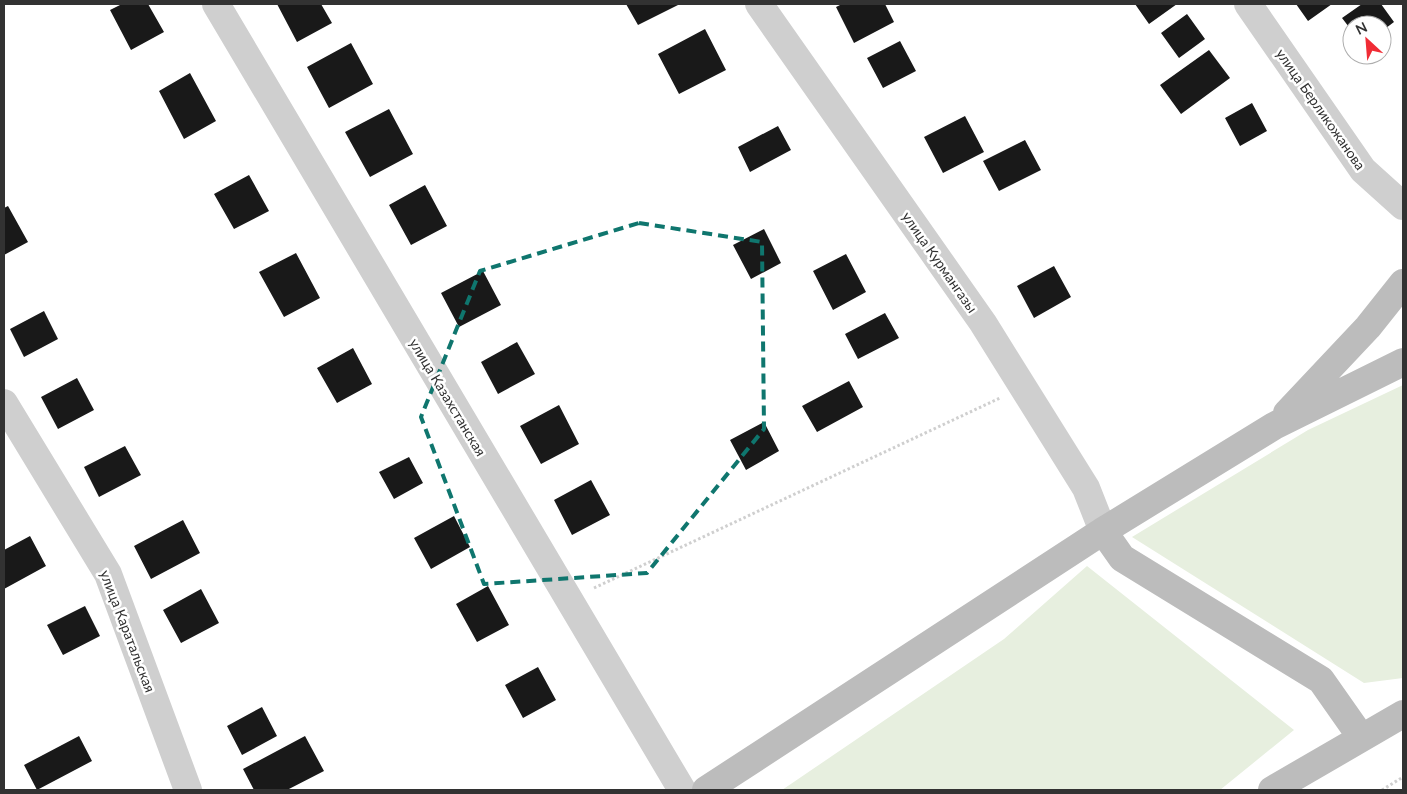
<svg xmlns="http://www.w3.org/2000/svg" width="1407" height="794" viewBox="0 0 1407 794" font-family="Lato,sans-serif">
<style>
.green{fill:#e7efdf}
.building{fill:#191919}
.lines{fill:none;stroke-linecap:round;stroke-linejoin:round}
.path{stroke:#cfcfcf;stroke-width:3;stroke-dasharray:2.5 2.5;stroke-linecap:butt}
.minor{stroke:#cfcfcf;stroke-width:28}
.secondary{stroke:#bcbcbc;stroke-width:28}
.marked{fill:none;stroke:#0f766e;stroke-width:4;stroke-dasharray:10 6;stroke-linejoin:round}
.labels{text-anchor:middle;dominant-baseline:central;stroke-width:5;stroke-linejoin:round;paint-order:stroke}
.street-label{font-size:14px;fill:#323232;stroke:#fff}
</style>
<rect width="100%" height="100%" fill="#fff"/>
<!-- green -->
<path class="green" d="M1403,385v293l-39,5 -232,-146 176,-107z
M1087,566l207,164 -74,60h-438l222,-151z"/>
<!-- building -->
<path class="building" d="M122,4h26l16,28 -33,18 -21,-40z
M277,4h44l11,19 -35,19z
M626,4h54l-42,21z
M842,4h43l9,18 -40,21 -18,-36z
M1135,4h42l-28,20z
M1296,4h36l-24,17z
M1362,4h19l13,18 -12,9v-6h-30v6l-10,-13z
M1187,14l18,25 -26,19 -18,-25z
M705,29l21,41 -47,24 -21,-40z
M900,41l16,30 -33,17 -16,-30z
M351,43l22,41 -44,24 -22,-41z
M1209,50l21,28 -49,36 -21,-29z
M190,73l26,48 -32,18 -25,-48z
M1252,103l15,28 -27,15 -15,-28z
M389,109l24,45 -43,23 -25,-45z
M965,116l19,36 -41,21 -19,-36z
M778,126l13,24 -41,22 -12,-25z
M1025,140l16,30 -42,21 -16,-30z
M249,175l20,36 -35,18 -20,-35z
M425,185l22,41 -36,19 -22,-40z
M8,206l20,36 -24,13v-47z
M764,229l17,34 -30,16 -18,-34z
M296,253l24,45 -36,19 -25,-45z
M846,254l20,38 -33,18 -20,-39z
M1054,266l17,31 -37,21 -17,-32z
M483,271l18,34 -42,22 -18,-34z
M44,311l14,28 -34,18 -14,-28z
M885,313l14,25 -41,21 -13,-25z
M517,342l18,32 -37,20 -17,-32z
M353,348l19,36 -35,19 -20,-35z
M77,378l17,32 -36,19 -17,-32z
M849,381l14,26 -46,25 -15,-26z
M559,405l20,39 -38,20 -21,-38z
M764,422l15,29 -33,19 -16,-30z
M125,446l16,29 -42,22 -15,-30z
M409,457l14,26 -29,16 -15,-27z
M591,480l19,35 -38,20 -18,-35z
M454,516l16,31 -39,22 -17,-31z
M183,520l17,33 -49,26 -17,-33z
M30,536l16,30 -42,23v-39z
M488,586l21,39 -32,17 -21,-38z
M201,589l18,34 -38,20 -18,-33z
M85,606l15,30 -37,19 -16,-30z
M538,667l18,33 -33,18 -18,-33z
M262,707l15,29 -35,19 -15,-29z
M79,736l13,25 -55,29 -13,-25z
M305,736l19,35 -37,19h-33l-11,-21z"/>
<g class="lines">
<!-- path -->
<path class="path" d="M594,588l406,-190
M1382,790l21,-13"/>
<!-- minor -->
<path class="minor" d="M216,4l466,786
M759,4l224,319 103,165 17,43
M1248,4l115,166 40,36
M4,403l104,171 80,216"/>
<!-- secondary -->
<path class="secondary" d="M1287,413l81,-86 35,-44
M1103,531l19,27 199,122 40,57
M706,790l397,-259 171,-105 129,-64
M1272,790l131,-76"/>
</g>
<!-- marked area -->
<path class="marked" d="M639,223l123,19 2,187 -117,144 -163,11 -63,-167 59,-146z"/>
<g class="labels">
<!-- street labels -->
<g class="street-label">
<text transform="translate(1321 109) rotate(55)">улица Берликожанова</text>
<text transform="translate(940 262) rotate(55)">улица Курмангазы</text>
<text transform="translate(448 397) rotate(59)">улица Казахстанская</text>
<text transform="translate(128 631) rotate(69)">улица Каратальская</text>
</g>
</g>
<!-- border -->
<rect width="1407" height="794" fill="none" stroke="#323232" stroke-width="10"/>
<!-- north arrow -->
<g transform="translate(1367 40) rotate(334)"><circle r="24" fill="#ffffff" stroke="#adadad"/>
<path d="M0-4L9 19L0 12L-9 19Z" fill="#f02c35"/>
<text y="-8" font-size="14" font-weight="bold" text-anchor="middle" fill="#323232">N</text>
</g>
</svg>
